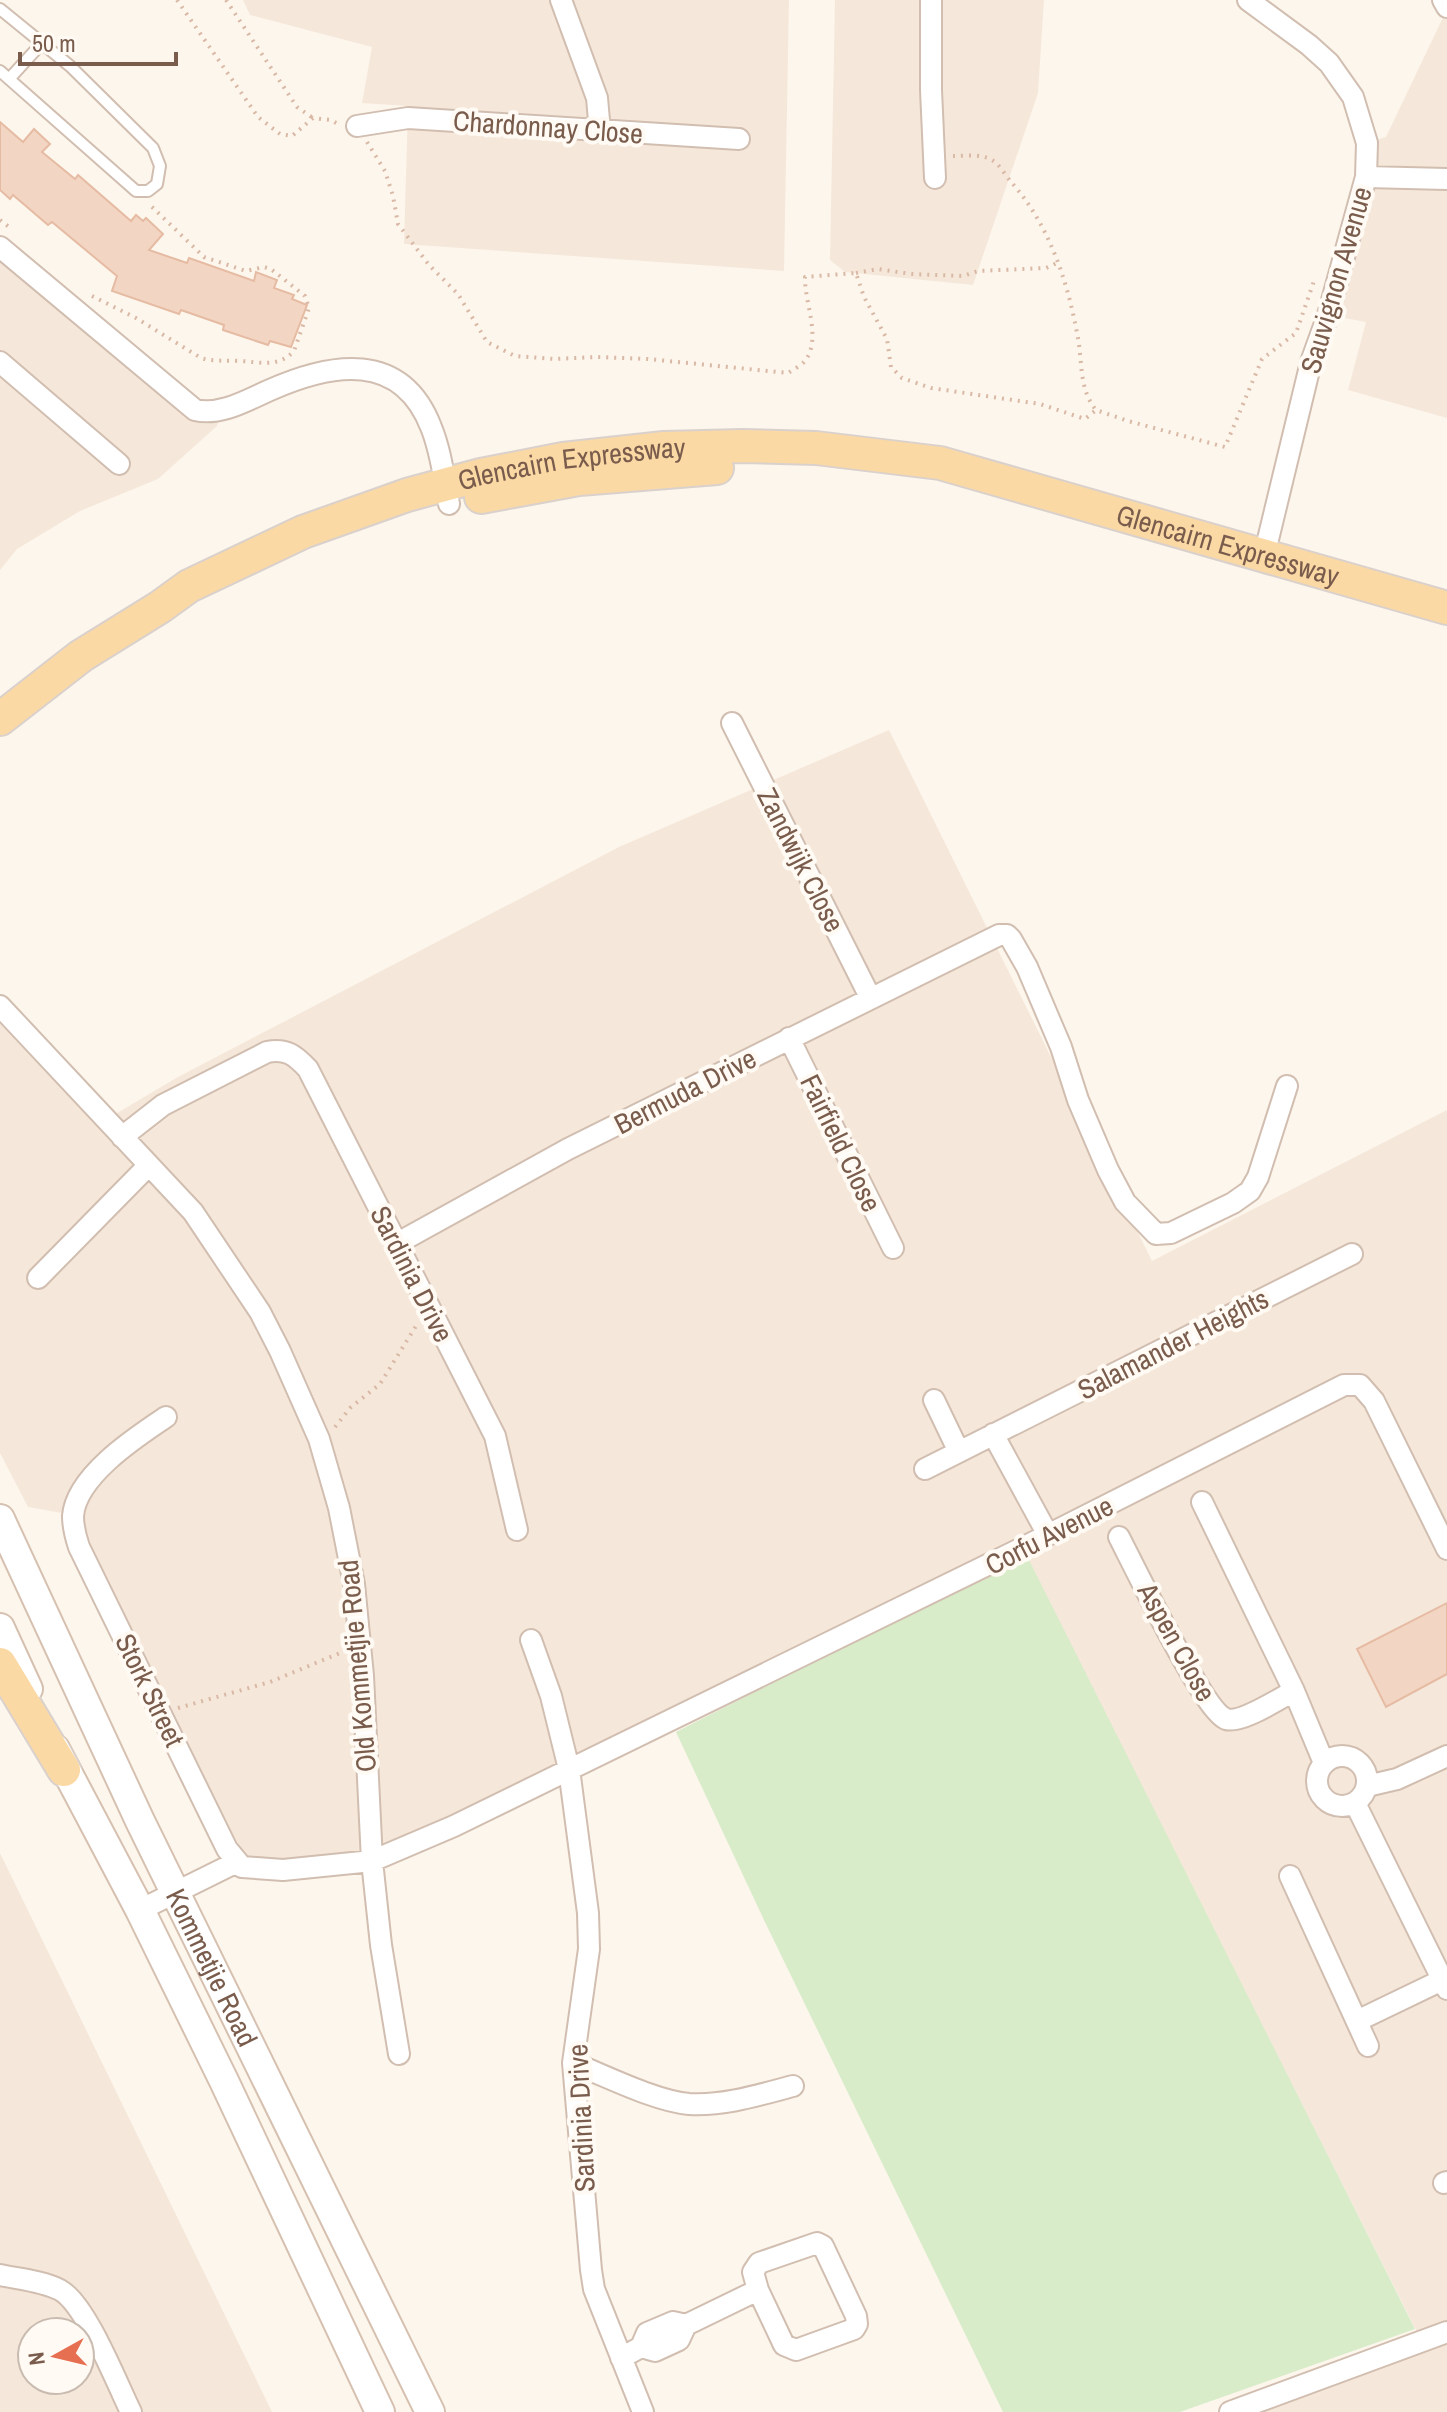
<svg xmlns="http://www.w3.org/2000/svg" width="1447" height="2412" viewBox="0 0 1447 2412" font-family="'Archivo Narrow',sans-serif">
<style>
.residential{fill:#f5e8da;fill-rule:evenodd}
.green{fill:#d8ecc9}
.building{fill:#f3d5c3;stroke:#e6bba3;stroke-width:2}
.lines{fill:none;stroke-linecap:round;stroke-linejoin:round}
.lane-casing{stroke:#d1beb0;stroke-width:14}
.street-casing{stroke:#d1beb0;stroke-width:24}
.secondary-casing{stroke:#d6c0b0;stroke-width:32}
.primary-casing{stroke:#dad1cd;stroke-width:36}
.path{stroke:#d9b8a5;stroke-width:4;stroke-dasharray:2 6;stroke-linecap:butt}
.lane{stroke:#fff;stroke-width:10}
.street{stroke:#fff;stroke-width:20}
.secondary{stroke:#fff;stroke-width:28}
.primary{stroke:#fbd9a5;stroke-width:32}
.labels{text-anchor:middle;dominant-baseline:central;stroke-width:8;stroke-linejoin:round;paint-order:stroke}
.street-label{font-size:28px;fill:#7a5c4d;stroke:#fffaf3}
</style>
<rect width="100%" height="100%" fill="#fdf6ec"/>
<!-- residential -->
<path class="residential" d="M243,0h546l-5,271 -380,-27 4,-138 -46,-3 10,-56 -122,-32z
M835,0h209l-6,93 -65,192 -128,-13 -15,-12z
M1447,9v409l-99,-28 18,-68 -38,-7 39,-172 19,-6z
M0,244l179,147 43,20 -5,15 -59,53 -78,32 -63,38 -17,21z
M889,730l263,531 295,-151v1302h-217l191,-72 -399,-791 -650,312 -130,6 -169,-352 -45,-8 -28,-54v-447l107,113 71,-42 441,-230z
M0,1853l272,559h-272zM32,2332h48v48h-48z"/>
<!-- green -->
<path class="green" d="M1026,1554l389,775 -235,83h-177l-239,-492 -88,-188z"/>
<!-- building -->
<path class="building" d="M0,122l23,20 11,-13 16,15 -8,8 33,27 3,-4 53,46 5,-6 7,6 3,-3 17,16 -14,16 38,13 2,-5 65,23 2,-9 21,8 -3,8 20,7 -2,4 15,6 -16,42 -21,-6 -2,4 -45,-15 1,-5 -43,-15 -2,4 -67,-23 5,-15 -65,-54 -4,3 -35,-30 -3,4 -10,-9z
M1447,1603v71l-61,33 -29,-58z"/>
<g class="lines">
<defs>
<path id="lane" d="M0,9l70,57 83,82 7,18 -3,18 -9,7h-12l-136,-120
M9,79l33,-36"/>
<path id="street" d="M561,0l36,98 3,34
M931,0v90l4,88
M1248,0l61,45 20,18 24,34 14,46 -1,34 -38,138 -17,47 -47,194
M1443,0l4,7
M357,126l51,-8 331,21
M1366,177l81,2
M0,247l195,163c26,6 52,-10 75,-20 61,-27 131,-40 161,37 10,24 13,52 18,77
M0,362l119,102
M732,723l138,274
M0,1006l193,206 67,100 20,39 39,88 20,69 15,76 9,92 9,185 9,84 18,109
M789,1038l104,210
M122,1137l41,-32 104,-53c19,-4 28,3 41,17l187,367 22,94
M396,1244l172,-95 431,-214h8l4,4 16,28 34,80 17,53 30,70 17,32 31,32 15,-1 62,-30 17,-12 8,-14 29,-91
M38,1278l111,-113
M934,1400l25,52
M166,1417c-30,20 -90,59 -93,99 0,10 3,22 6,31l148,302 15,18 41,3 89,-9 82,-35 568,-278 322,-163h16l14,16 73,148
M993,1434l55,101
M925,1469l427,-215
M1202,1502l92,189 30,72
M1119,1537c15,29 85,174 107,182 15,5 54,-21 68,-28
M531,1640l20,56 18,73 19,144 1,36 -16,114 18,207 3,19 49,123
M1317 1781a25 25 0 1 1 50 0a25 25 0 1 1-50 0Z
M1367,1786l30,-7 50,-23
M1355,1803l92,186
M1290,1876l78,170
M140,1910l97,-48
M1357,2021l85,-41
M573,2063c33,13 82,38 116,41 35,2 70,-9 104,-18
M1444,2183l3,-1
M817,2243l6,3 33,70 1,8 -3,5 -58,21 -12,-5 -26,-55 -5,-18 6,-9z
M0,2275c19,4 43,6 60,15 26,14 57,94 71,122
M641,2347l14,4 24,-11 7,-15
M621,2358l20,-11 6,-14 26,-11 13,3 72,-35
M1230,2412l217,-80"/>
<g id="secondary">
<path id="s1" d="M0,1519l140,302 290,591"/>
<path d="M0,1628l28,61"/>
<path d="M55,1749l85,161 84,171 156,331"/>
</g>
<g id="primary">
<path d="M481,497l98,-18 138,-11"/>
<path id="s2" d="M0,719l81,-63 79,-49 29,-21 114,-54 104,-37 74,-20 82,-16 101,-11 78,-2 74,2 124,15 507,145"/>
<path d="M0,1664l64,106"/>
</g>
</defs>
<!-- lane casing -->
<use href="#lane" class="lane-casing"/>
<!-- street casing -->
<use href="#street" class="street-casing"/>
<!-- secondary casing -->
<use href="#secondary" class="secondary-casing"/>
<!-- primary casing -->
<use href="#primary" class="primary-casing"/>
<!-- path -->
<path class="path" d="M177,0l81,117 22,17 12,2 21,-18 18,2 9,5
M226,0l71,107 16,11
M367,142l18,29 8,25 5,28 31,41 29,29 29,48 28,14 40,3 42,-2 51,2 140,14c5,-3 12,-7 16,-11 19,-22 0,-60 1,-85l51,-4 8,24 23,42 4,28 11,11 29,10 109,16 45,15 11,-9 32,11 97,26 37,-88 34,-26 18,-52 3,-1
M953,156c14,0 30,-3 42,6 6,5 11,14 16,20 37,41 56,97 66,151 6,27 1,55 19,77
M0,220l9,7
M856,273l22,-4 33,5 52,2 15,-5 68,-3 11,-5
M92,296l44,22 65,40c13,4 25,2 39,3 20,1 38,7 54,-10l15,-43 -4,-12 -34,-27 -7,-2 -18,4 -42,-14 -55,-53
M335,1427l15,-19 30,-24 36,-58
M178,1708l92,-26 70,-29"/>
<!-- lane -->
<use href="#lane" class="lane"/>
<!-- street -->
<use href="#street" class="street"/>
<!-- secondary -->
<use href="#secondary" class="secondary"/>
<!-- primary -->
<use href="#primary" class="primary"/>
</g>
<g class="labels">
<!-- street labels -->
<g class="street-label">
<text transform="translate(548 127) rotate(4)">Chardonnay Close</text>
<text transform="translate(1336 280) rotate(-74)">Sauvignon Avenue</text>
<text stroke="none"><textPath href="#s2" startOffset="636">Glencairn Expressway</textPath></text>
<text stroke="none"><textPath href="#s2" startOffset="1306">Glencairn Expressway</textPath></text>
<text transform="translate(801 860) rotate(63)">Zandwijk Close</text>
<text transform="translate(685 1091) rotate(-27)">Bermuda Drive</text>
<text transform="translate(841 1143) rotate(64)">Fairfield Close</text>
<text transform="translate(412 1274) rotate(63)">Sardinia Drive</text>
<text transform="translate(1173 1344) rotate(-27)">Salamander Heights</text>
<text transform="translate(1049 1535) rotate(-27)">Corfu Avenue</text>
<text transform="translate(1177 1642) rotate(61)">Aspen Close</text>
<text transform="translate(357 1666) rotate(-95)">Old Kommetjie Road</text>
<text transform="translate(150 1690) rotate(64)">Stork Street</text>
<text stroke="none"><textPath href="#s1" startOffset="496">Kommetjie Road</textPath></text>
<text transform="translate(581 2118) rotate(-93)">Sardinia Drive</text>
</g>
</g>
<!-- north arrow -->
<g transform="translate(56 2356) rotate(262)"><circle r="38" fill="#fffaf3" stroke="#cabbb1" stroke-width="2"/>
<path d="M0-6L14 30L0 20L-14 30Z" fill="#e76f51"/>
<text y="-12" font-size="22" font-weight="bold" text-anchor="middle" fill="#7a5c4d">N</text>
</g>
<!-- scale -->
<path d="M20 52v12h156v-12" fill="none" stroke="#7a5c4d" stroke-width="4"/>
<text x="32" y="52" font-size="24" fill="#7a5c4d" stroke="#fffaf3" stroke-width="6" paint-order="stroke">50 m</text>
</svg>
